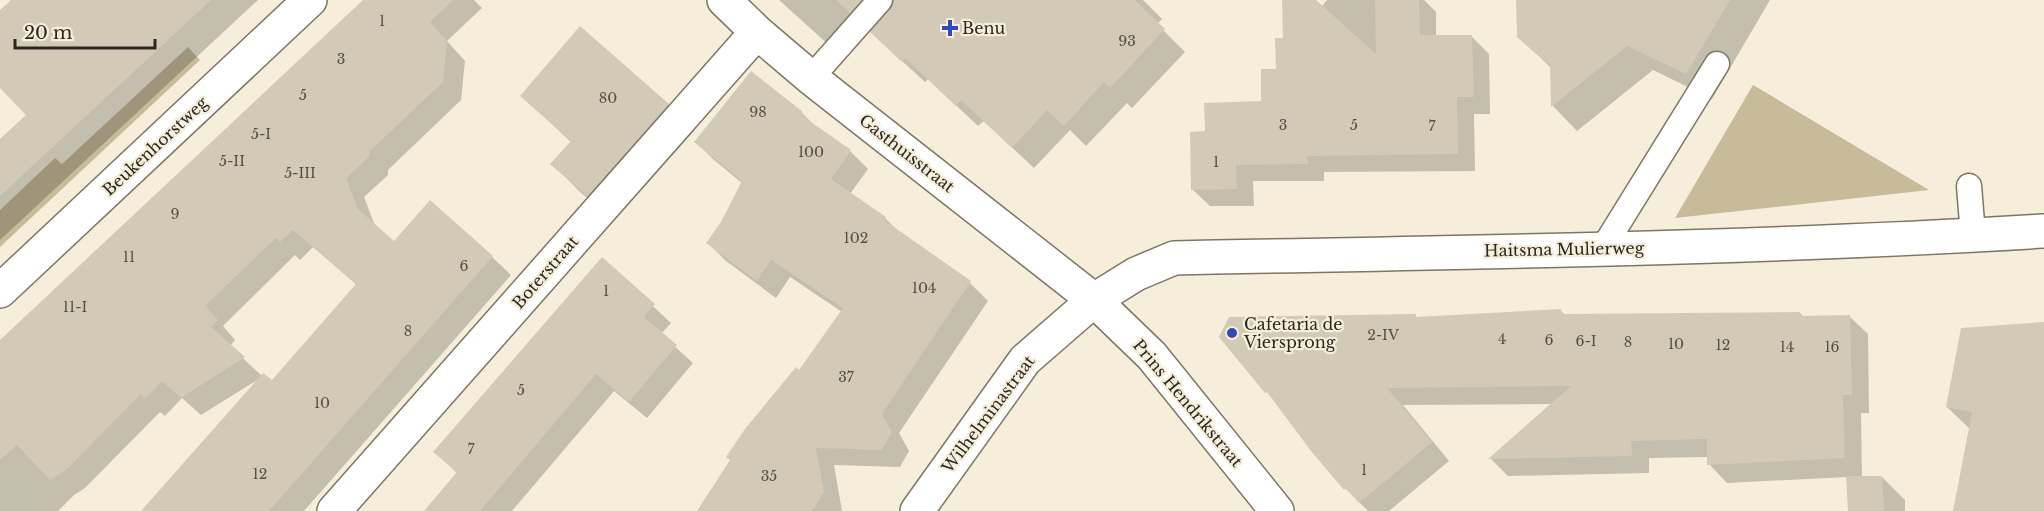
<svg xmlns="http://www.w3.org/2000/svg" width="2044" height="511" viewBox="0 0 2044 511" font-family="'Libre Baskerville',serif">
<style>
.green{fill:#c8bb9a}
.shadow{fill:#0003;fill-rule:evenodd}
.building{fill:#d2cab7}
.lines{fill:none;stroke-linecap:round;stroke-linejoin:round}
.service-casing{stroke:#7d7665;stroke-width:27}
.minor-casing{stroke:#7d7665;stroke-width:36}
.service{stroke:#fff;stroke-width:24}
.minor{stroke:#fff;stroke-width:33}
.poi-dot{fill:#314abb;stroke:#f6eeda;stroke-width:2}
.labels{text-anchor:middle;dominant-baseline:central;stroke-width:4.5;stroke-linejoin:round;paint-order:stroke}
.number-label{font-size:14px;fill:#555046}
.poi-label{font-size:16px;fill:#2b2821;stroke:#f6eeda;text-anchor:start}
.street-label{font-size:16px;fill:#2b2821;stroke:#f6eeda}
</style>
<rect width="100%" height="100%" fill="#f6eeda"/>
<!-- green -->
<path class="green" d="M188,47l12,13 -200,187v-37l55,-52 7,6z
M1753,85l176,105 -254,28z"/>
<!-- shadow -->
<path class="shadow" d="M13,0h245l-258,240v-99l28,-26 -28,-29v-74z
M365,0h109l8,8 -35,33 18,20 -4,39 -73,70v5l-24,22 11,29 20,17 97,14 19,18 -207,236h-161l114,-131 -56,35 -19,-17 -17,18 -5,-4 -75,76 -11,7 -16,16h-58v-169zM313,247l44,38 -85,98 -10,-7 -32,-30 5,-6 -12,-14 72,-71 5,5z
M779,0h364l19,19 -5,5 28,28 -53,56 -5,-5 -41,43 -16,-16 -36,38 -50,-47 -6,5 -50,-47 -3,3 -59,-54 -25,28z
M1291,0h24l7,6 5,-6h97l12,12v25h36l17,17 1,60h-16l1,57 -151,1v9h-71l1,25h-44l-18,-17 15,-56 56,-30 15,-33 7,-31z
M1517,0h253l-58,99 -59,-29 -76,61 -24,-25 -1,-37 -34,-33z
M751,73l51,40 13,13 35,25 18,18 -18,25 35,24 16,16 69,49 18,18 -89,132 10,18 -9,16 -66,-2 8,46h-144l33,-50 69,-89 42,-60 -52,-35 -14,21 -50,-37 -18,-18 14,-20 20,-40 -28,-23 -18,-18z
M522,96l146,9 26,26 -80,90 -35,-30 -26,-27 19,-21z
M602,259l69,64 -10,11 32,29 -46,55 -33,-27 -102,120h-86l31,-38 -22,-21z
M1561,311l4,4 235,-2 3,4 46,-1 19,18 1,79h-8l1,65 20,-1 23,23v11h-55l-2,-34 -121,6 -18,-19 -1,-7 -59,1v15l-141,3 -17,-17 62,-55 -150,1 46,56 -60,50h-21l-22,-22 -34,-39 -35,-47 -10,-11 148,-76 3,3z
M2044,324v187h-90l17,-81 -24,-23z"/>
<!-- building -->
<path class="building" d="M11,0h200l-211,196v-57l26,-24 -26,-27v-78z
M363,0h90l-23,22 17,19 -4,41 -73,69v5l-24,22 12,31 36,32 36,-41 63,56 -224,255h-128l122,-138 9,7 84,-96 -63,-54 -13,12 -4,-4 -71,68 13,14 -7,7 34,30 -64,41 -19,-17 -17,18 -4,-5 -74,75 -17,11 -33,-35 -17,15v-120z
M836,0h25l-11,13z
M894,0h241l30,29 -55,59 -6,-6 -40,44 -17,-16 -35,38 -51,-48 -5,6 -51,-48 -3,4 -32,-30 21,-23z
M1282,0h34l60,54 -1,-54h44l1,35h52l2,62h-17l1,57 -151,2 1,8 -72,1 1,24 -46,1 -1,-58 15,-1 -1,-28 57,-2v-32h15l-1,-31h8z
M1516,0h214l-44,74 -59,-28 -76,61 -1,-41 -33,-29z
M580,26l89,78 -82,92 -37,-32 21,-23 -51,-45z
M751,71l52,41 -2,3 50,35 -20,29 55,38 -2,3 87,61 -89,133 10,18 -10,18 -66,-2 8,44 -12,19h-115l33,-51 -4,-3 19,-28 51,-62 3,3 44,-62 -72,-48 -14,21 -51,-38 15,-21 21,-41 -48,-39z
M602,257l53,47 -11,13 33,28 -48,57 -33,-28 -116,137h-56l33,-39 -24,-20z
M1561,309l1,5 238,-2 1,4 49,-1 2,80h-9l2,63 -138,7v-26l-76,2 1,15 -144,3 83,-73 -184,2 45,54 -73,61 -13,-15 -2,2 -33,-39 -44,-59 -2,1 -46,-56 10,-20 187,-3v3z
M2044,322v189h-91l19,-99 -26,-5 15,-79z
M1846,476h36l2,35h-36z"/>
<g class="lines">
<defs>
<path id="service" d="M811,78l69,-78
M1969,186l4,49
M1603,248l114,-184"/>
<path id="minor" d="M724,0l33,32 54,46 283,222 58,56 125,155
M0,291l310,-291
M334,511l423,-479
M917,511l108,-151 69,-60 42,-26 38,-16c290,-6 580,-9 870,-27"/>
</defs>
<!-- service casing -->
<use href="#service" class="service-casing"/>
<!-- minor casing -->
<use href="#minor" class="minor-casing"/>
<!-- service -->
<use href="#service" class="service"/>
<!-- minor -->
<use href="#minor" class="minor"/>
</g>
<!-- markers -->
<g class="poi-dot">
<path d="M947 19h6v6h6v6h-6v6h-6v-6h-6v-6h6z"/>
<circle cx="1232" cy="333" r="6"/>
</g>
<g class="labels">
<!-- number labels -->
<g class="number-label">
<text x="382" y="21">1</text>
<text x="1127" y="41">93</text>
<text x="341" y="59">3</text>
<text x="303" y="95">5</text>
<text x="608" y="98">80</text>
<text x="758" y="112">98</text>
<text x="1283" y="125">3</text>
<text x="1354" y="125">5</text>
<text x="1432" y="126">7</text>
<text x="261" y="134">5-I</text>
<text x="811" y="152">100</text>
<text x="232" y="161">5-II</text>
<text x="1216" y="162">1</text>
<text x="300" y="173">5-III</text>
<text x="175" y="214">9</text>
<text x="856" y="238">102</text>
<text x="129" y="257">11</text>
<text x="464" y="266">6</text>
<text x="924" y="288">104</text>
<text x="606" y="291">1</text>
<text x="75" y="307">11-I</text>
<text x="408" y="331">8</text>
<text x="1383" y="335">2-IV</text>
<text x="1502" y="339">4</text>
<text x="1549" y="340">6</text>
<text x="1586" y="341">6-I</text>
<text x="1628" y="342">8</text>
<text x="1676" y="344">10</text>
<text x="1723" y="345">12</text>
<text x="1787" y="347">14</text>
<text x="1832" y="347">16</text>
<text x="846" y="377">37</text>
<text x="521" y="390">5</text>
<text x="322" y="403">10</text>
<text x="471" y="449">7</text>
<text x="1364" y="470">1</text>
<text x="260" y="474">12</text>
<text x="769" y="476">35</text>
</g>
<!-- poi labels -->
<g class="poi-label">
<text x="962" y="28">Benu</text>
<text x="1244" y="324">Cafetaria de<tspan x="1244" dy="18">Viersprong</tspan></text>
</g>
<!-- street labels -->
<g class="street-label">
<text transform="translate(155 146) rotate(-43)">Beukenhorstweg</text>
<text transform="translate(907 153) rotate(38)">Gasthuisstraat</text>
<text transform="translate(1564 249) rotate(-1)">Haitsma Mulierweg</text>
<text transform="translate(545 272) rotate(-49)">Boterstraat</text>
<text transform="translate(1188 403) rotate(50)">Prins Hendrikstraat</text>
<text transform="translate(988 414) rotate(-53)">Wilhelminastraat</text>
</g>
</g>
<!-- scale -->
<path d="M15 39v9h140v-9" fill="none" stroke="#2b2821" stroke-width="3"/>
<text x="24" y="39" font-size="18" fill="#2b2821" stroke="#f6eeda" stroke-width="4.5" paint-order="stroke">20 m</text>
</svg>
